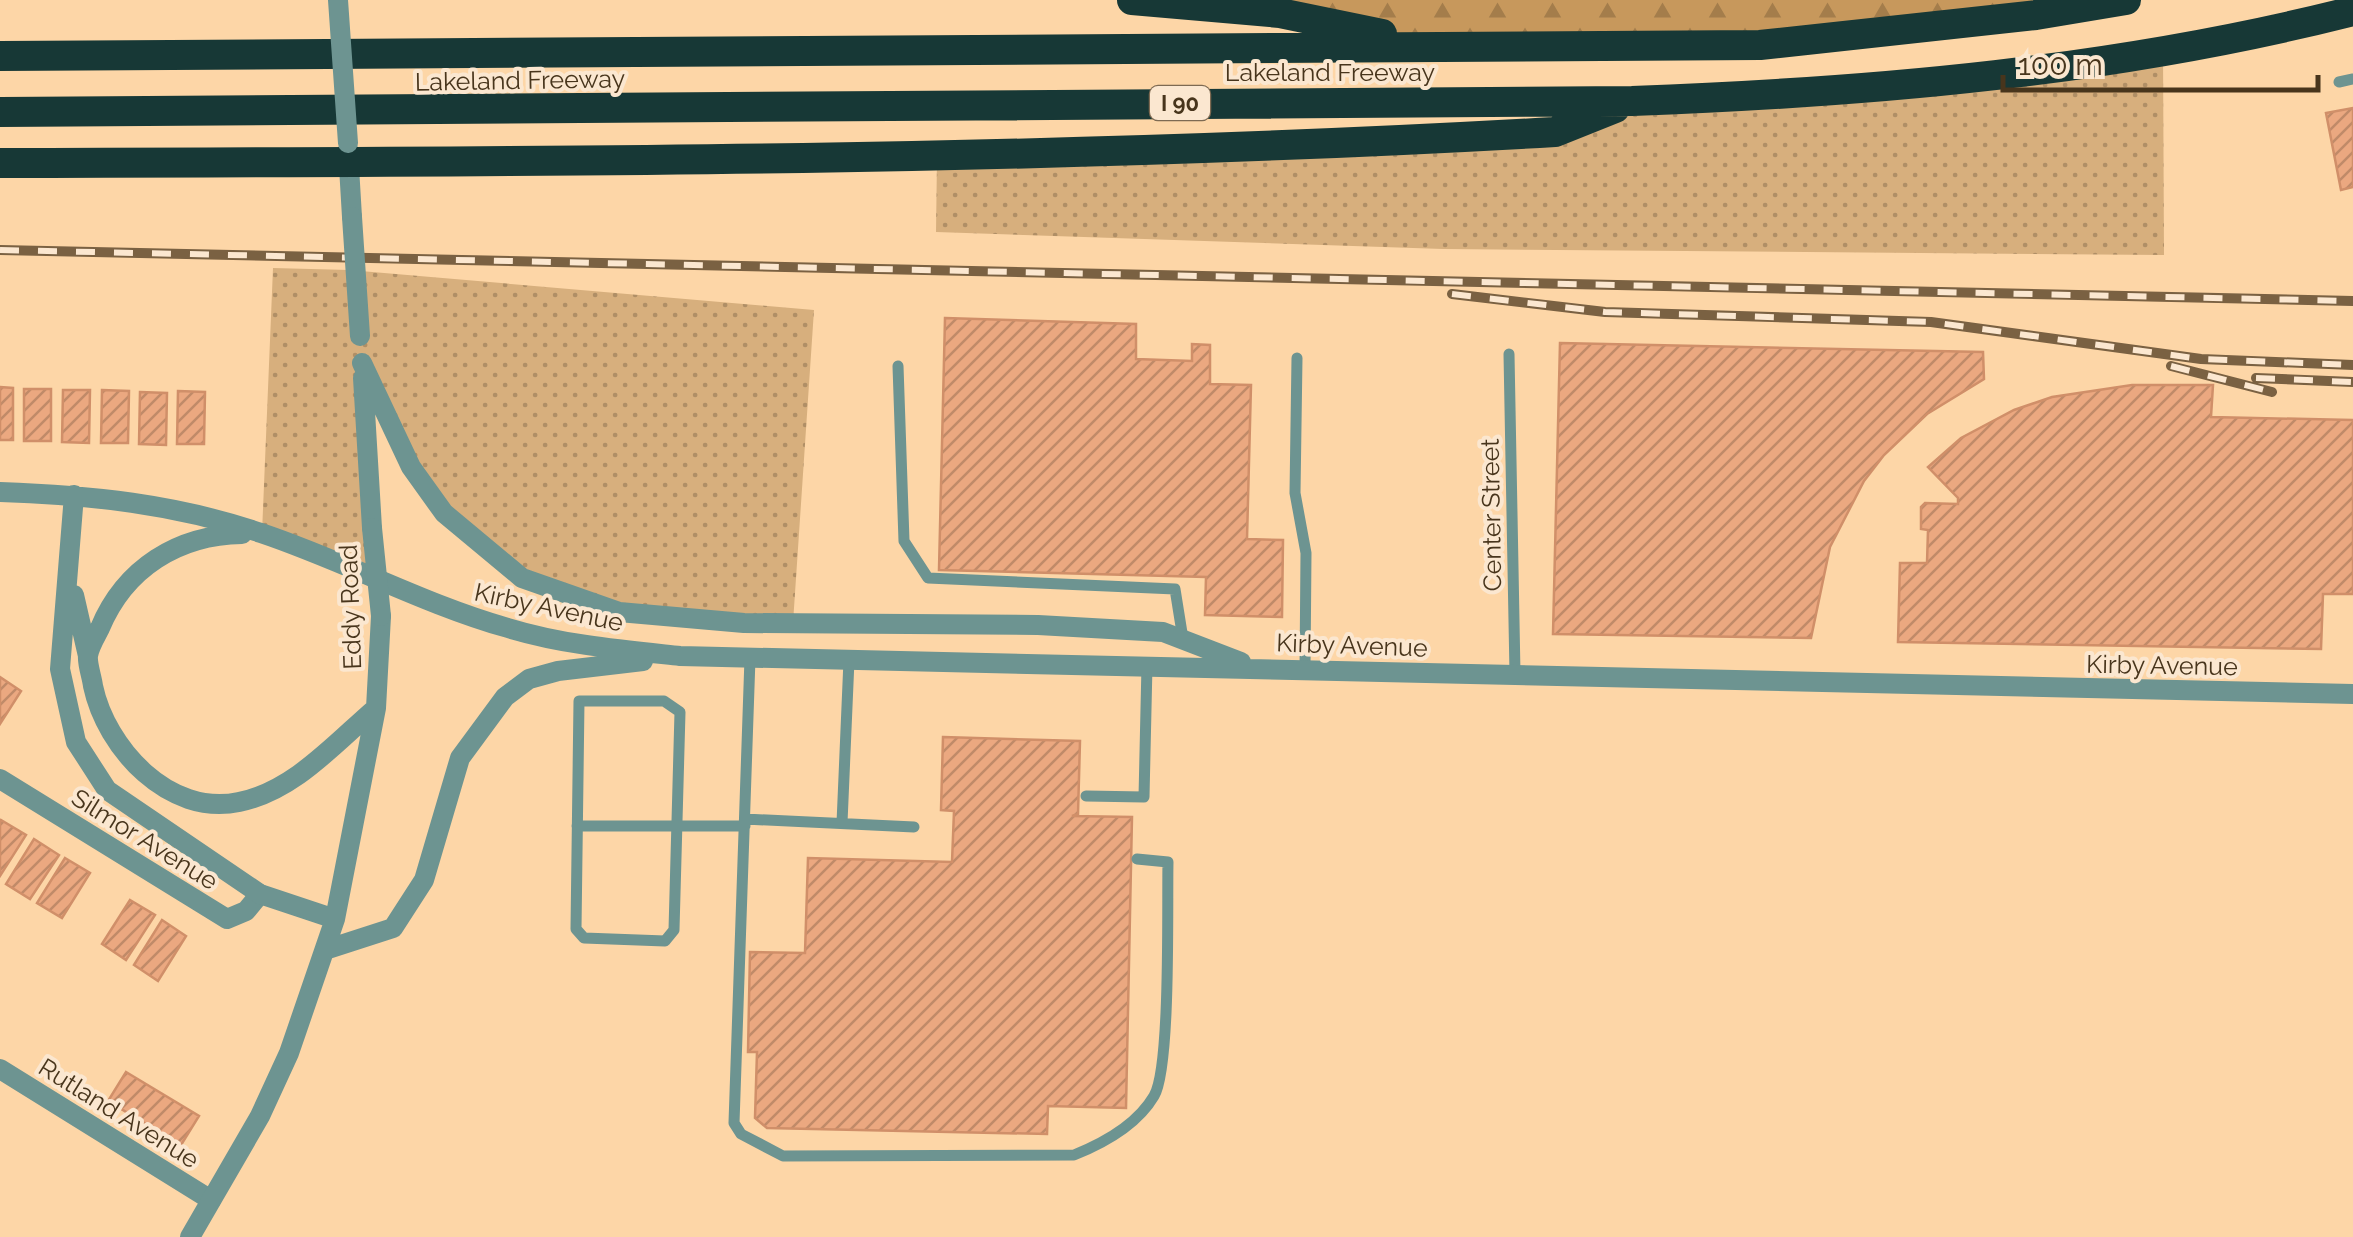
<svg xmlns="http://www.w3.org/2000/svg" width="2353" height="1237" viewBox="0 0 2353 1237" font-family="Raleway,sans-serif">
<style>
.grass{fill:url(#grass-dots)}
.forest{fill:url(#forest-firs)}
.building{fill:url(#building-hatch);stroke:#d08f69;stroke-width:2.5}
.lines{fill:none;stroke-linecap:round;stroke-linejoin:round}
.service{stroke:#6d9491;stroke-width:11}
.minor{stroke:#6d9491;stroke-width:20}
.tertiary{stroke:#6d9491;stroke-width:20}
.motorway{stroke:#173836;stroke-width:30}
.rail-casing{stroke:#7a6142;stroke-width:10}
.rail{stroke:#fbe7d0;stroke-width:6;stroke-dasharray:19;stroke-linecap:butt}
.tertiary-bridge{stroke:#6d9491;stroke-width:20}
.labels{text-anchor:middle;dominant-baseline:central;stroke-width:8;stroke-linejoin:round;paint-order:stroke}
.shield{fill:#fbe7d0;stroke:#7e6a52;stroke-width:2.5}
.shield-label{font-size:22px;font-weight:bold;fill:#48351c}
.street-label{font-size:25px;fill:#48351c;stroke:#fbe7d0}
</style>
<defs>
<pattern id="grass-dots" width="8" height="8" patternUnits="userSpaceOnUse" patternTransform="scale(2.5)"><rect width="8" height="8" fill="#d7af7d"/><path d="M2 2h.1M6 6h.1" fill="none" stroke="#b08f66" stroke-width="1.8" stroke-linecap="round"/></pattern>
<pattern id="forest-firs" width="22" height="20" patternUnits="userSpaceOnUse" patternTransform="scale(2.5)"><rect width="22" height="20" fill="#c7985c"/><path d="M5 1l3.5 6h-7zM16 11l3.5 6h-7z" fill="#a47d4b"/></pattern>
<pattern id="building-hatch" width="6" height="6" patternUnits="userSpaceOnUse" patternTransform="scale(2.5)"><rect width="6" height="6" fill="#eba880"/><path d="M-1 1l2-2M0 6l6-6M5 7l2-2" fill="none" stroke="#c08a68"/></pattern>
</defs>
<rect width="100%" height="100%" fill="#fdd6a7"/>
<!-- grass -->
<path class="grass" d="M2163,50l1,205 -721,-6 -507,-17 1,-74 618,-26 77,-31z
M273,268l76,2 465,40 -21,313 -174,-11 -97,-34 -78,-65 -81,-147 14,214 -115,-47z"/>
<!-- forest -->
<path class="forest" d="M1132,0h994l-366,45 -321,1z"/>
<!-- building -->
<path class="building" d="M2353,108v79l-12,3 -15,-77z
M945,318l191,6v35l56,2v-17l18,1v39l41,1 -4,154 36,1 -1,77 -77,-2 1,-38 -267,-7z
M1560,343l423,9 1,27 -57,35 -43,41 -20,26 -34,66 -19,91 -258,-4z
M2132,385h81l-2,32 142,3v174h-30l-2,55 -423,-7 2,-79h27l1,-33 -7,-1v-22l4,-4 33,1v-6l-30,-31 33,-29 53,-28 38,-13z
M0,387l13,1v52h-13z
M24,389h27v52h-27z
M63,390h27l-1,53 -27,-1z
M102,390l27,1 -1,52h-27z
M178,391l27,1 -1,52h-27z
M140,392l27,1 -1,52 -27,-1z
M0,677l21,14 -21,33z
M943,737l137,4 -2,73 -6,2 60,1 -6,291 -78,-2 -1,28 -280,-6 -12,-10 2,-66h-9l2,-100 55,1 3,-95 144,4 2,-51 -13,-1z
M1,820l25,15 -26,41v-54z
M34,839l25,16 -29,44 -24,-15z
M65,858l25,15 -28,45 -25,-15z
M130,900l25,15 -29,45 -24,-16z
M162,920l24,16 -28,45 -24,-16z
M126,1072l73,44 -18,29 -73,-44z"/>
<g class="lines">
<!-- service -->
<path class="service" d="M2339,82l14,-3
M1509,354l6,320
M1297,358l-2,135 11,60 -1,116
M898,366l6,175 24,37 247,11 8,50
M750,658l-16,465 7,11 42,22 291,-1c30,-12 63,-30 80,-59 17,-28 13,-193 14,-234l-31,-3
M579,701h85l16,11 -6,218 -9,11 -81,-3 -8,-9z
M1086,796l58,1 3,-132
M745,819l169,8
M842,823l7,-163
M577,826h168"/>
<!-- minor -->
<path class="minor" d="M0,779l227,140 19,-8 14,-17
M0,1069l211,131"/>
<!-- tertiary -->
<path class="tertiary" d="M348,150l4,67
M362,363l49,104 33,46 78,65 97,34 125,11 294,2 125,7 78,30
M363,378l9,150
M0,492c89,3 176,12 261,41 84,28 162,71 247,95 56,17 115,22 172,28l1673,38
M74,495l-14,174 16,73 31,48 153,104 75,25
M242,534c-64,1 -117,34 -142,94 -4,8 -11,19 -12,28 -1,8 4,21 5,30 13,62 76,131 146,116 55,-11 96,-59 137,-94
M74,595l14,61
M325,950l68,-22 31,-48 36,-122 45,-61 24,-18 29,-8 85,-10
M190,1237l70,-121 29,-63 46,-134 41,-211 5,-92"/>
<!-- motorway -->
<path class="motorway" d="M1132,0l148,13 102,21
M0,56l1760,-11 276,-30 90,-15
M0,112l1632,-11c243,-9 485,-30 721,-90
M0,163c519,-1 1037,-1 1555,-31l60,-24"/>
<defs>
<path id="rail" d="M0,250l2353,51
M1452,294l153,18 326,10 270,37 152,6
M2171,366l101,26
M2256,378l97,4"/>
</defs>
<!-- rail casing -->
<use href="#rail" class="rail-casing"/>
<!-- rail -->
<use href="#rail" class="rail"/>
<!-- tertiary-bridge -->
<path class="tertiary-bridge" d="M338,0l10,143
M352,217l8,119
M372,528l9,88"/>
</g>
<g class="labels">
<!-- shield labels -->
<rect class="shield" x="1150" y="86" width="60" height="34" rx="8"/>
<g class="shield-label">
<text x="1180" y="103">I 90</text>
</g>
<!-- street labels -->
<g class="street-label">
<text x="1330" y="72">Lakeland Freeway</text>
<text transform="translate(520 80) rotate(-1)">Lakeland Freeway</text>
<text transform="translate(1491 515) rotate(-91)">Center Street</text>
<text transform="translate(350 607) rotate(-92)">Eddy Road</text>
<text transform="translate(549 607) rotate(12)">Kirby Avenue</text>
<text transform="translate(1352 645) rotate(2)">Kirby Avenue</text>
<text transform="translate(2162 665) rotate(1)">Kirby Avenue</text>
<text transform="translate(145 839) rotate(32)">Silmor Avenue</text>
<text transform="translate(119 1113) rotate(32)">Rutland Avenue</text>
</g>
</g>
<!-- scale -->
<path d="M2003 75v15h315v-15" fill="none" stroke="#48351c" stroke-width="5"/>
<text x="2018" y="75" font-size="30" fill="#48351c" stroke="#fbe7d0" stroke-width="8" paint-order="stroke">100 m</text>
</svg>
